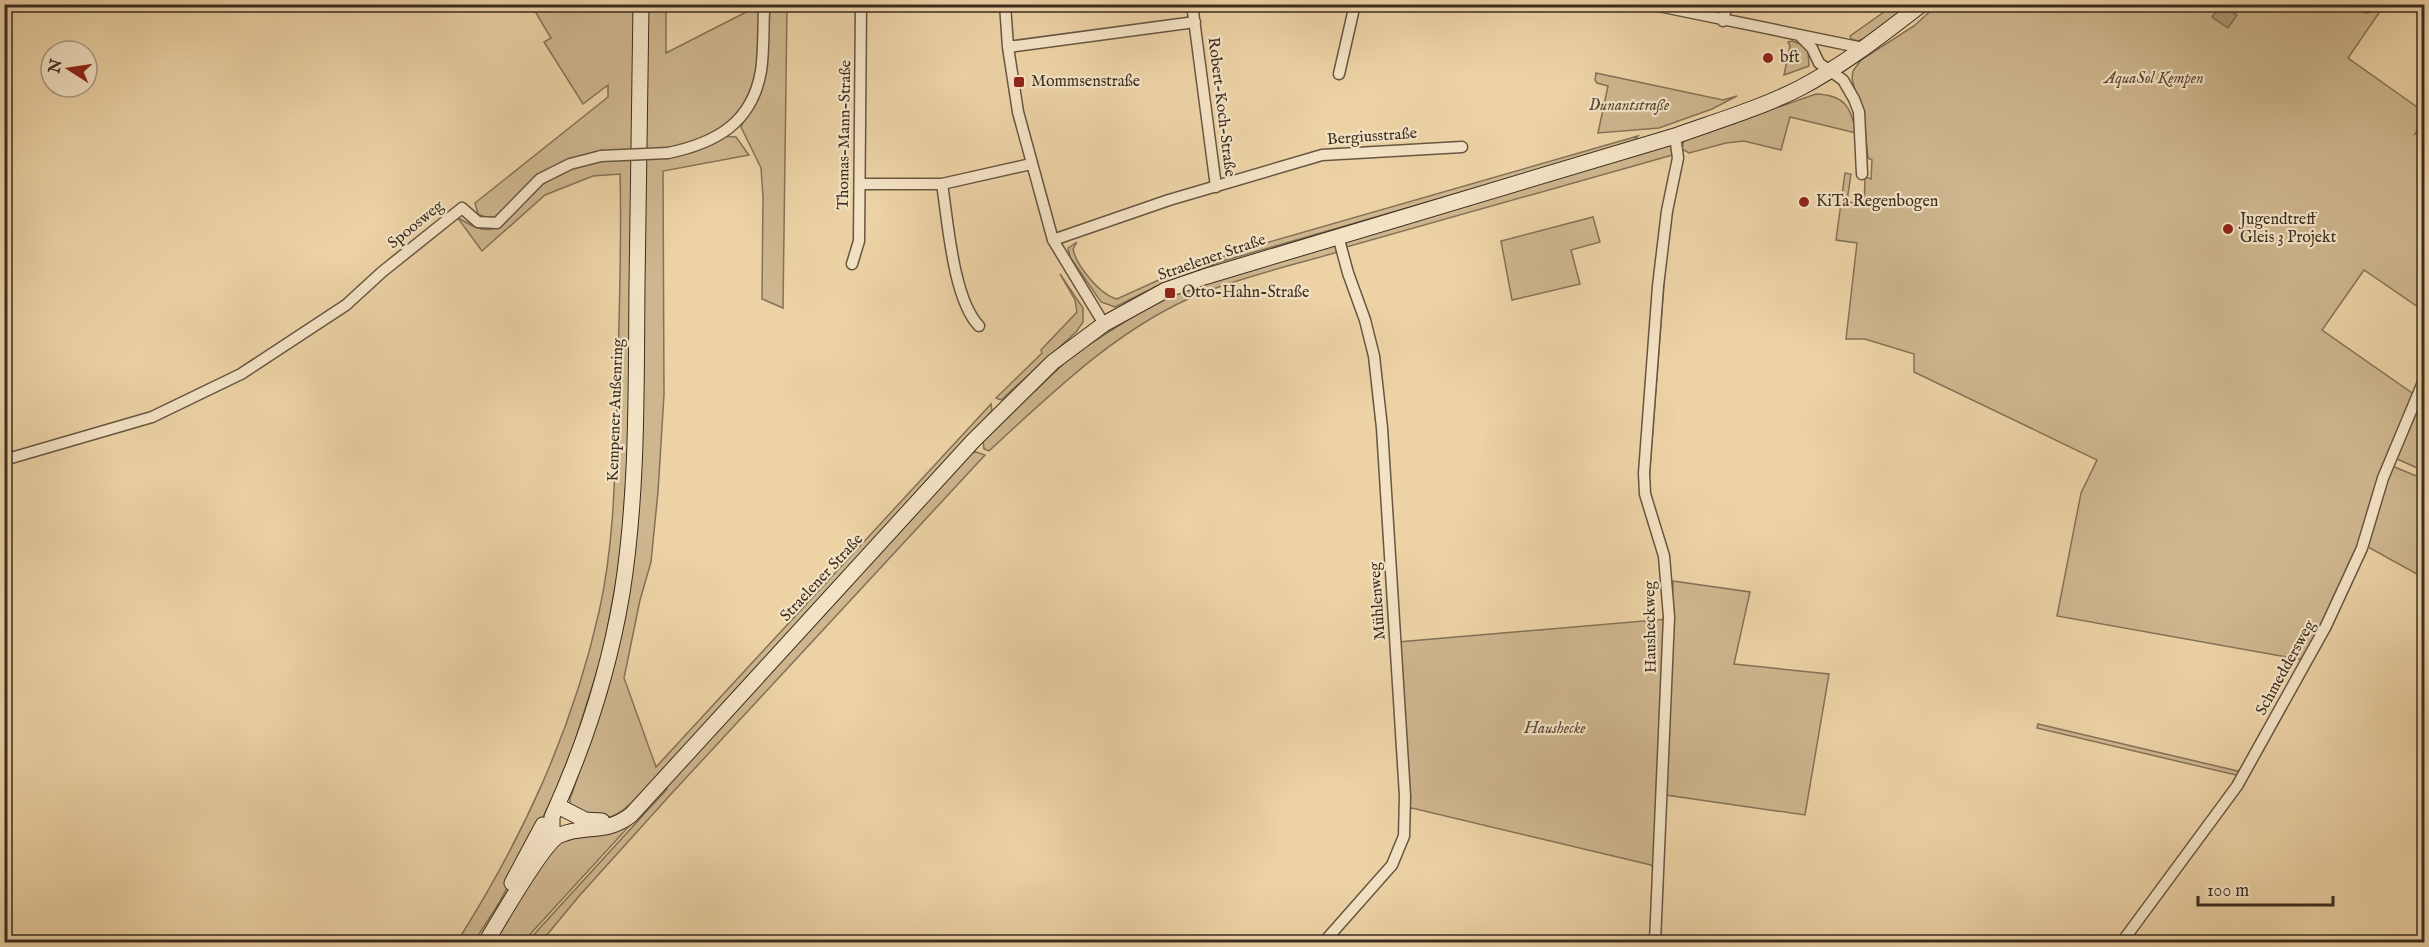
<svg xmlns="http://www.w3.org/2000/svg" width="2429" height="947" viewBox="0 0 2429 947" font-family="'IM FELL English',serif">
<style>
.green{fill:#ceb68e;stroke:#847257;stroke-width:1.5}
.water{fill:#b09a78;stroke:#816e55;stroke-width:1.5}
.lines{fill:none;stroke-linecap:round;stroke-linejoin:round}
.street-casing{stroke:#675641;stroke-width:13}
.secondary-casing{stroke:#3b2d20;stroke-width:17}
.street{stroke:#f3e2c4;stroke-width:10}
.secondary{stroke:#f3e2c4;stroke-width:15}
.street-bridge-casing{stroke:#675641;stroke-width:13;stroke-linecap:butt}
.street-bridge{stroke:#f3e2c4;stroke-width:10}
.poi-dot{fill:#8f2418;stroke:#f3e2c4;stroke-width:2}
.labels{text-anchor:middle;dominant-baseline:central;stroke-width:4.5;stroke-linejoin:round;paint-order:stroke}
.poi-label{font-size:16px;fill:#3b2d20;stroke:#f3e2c4;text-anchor:start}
.park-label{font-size:16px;font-style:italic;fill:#584836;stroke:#f3e2c4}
.street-label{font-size:16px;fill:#3b2d20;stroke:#f3e2c4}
</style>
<rect width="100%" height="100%" fill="#ecd2a5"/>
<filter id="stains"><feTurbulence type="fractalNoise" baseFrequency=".00333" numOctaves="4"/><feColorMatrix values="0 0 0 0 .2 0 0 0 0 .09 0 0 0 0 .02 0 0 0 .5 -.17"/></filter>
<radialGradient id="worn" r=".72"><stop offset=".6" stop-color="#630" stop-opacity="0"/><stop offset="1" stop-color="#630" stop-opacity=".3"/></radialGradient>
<!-- green -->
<path class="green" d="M2364,4l17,6 -33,48 72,51 4,-6v17l-9,14 9,-3v180l-60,-41 -42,60 93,65 -54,148 -57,117 -247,-44 24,-123 16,-33 -183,-88v-18l-49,-15h-19l11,-96 -21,-3 9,-67 6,1 -4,27 17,6 1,-30 6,2 1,-19 -4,-2 -3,-31 -13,-48 1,-8 8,-11 53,-34 23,-21z
M521,5h116l-8,430 -8,120 -18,97 -29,92 -21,53 -34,68 -20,38 -25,39h-17c65,-103 115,-210 142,-330 16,-71 16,-145 18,-217 2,-74 5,-147 3,-221l-27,2 -48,19 -63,56 -25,-34c10,6 23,15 35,12 7,-2 65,-58 72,-67l-69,55 -8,1 -9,-4 -3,-11 133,-106v-12l-25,19 -39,-62 7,-4 -19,-32 -8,3z
M646,5h20v48l92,-47c2,27 5,61 -7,87 -8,15 -19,29 -28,43l13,1 13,18 -86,16 1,224 -6,97 -7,70 -11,38 -16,78 32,89 335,-363 1,7 -348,380c-11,11 -30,32 -49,27 -8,-2 -17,-9 -25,-14v-5l37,-107 13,-56z
M773,5h14l-4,303 -21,-9 1,-102 -2,-29 -20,-41 19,-39 8,-70z
M1894,5h15l-44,33 -7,3 -7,-2 -1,-3z
M1792,41l11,4 5,6 1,15 -25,9 6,-29 -2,-4z
M1596,73l127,27 14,-4 -25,13 -53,19 -61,5 10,-47 -11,-3 -2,-3z
M1816,94c28,1 35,12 40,39l-66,-16 -9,33 -37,-9 -18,2 -37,10 -7,-4 2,-9z
M1638,136l-6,7 -412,119 -63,24 -42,21 -14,-5 -31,-45 -2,-9 9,-6 -4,7c3,16 27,46 44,50l57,-26 78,-26z
M1670,144l6,10 -333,94 2,-9z
M1593,217l7,25 -29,8 9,34 -68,16 -11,-59z
M1668,231l-20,263 -1,-21z
M1329,242l6,4 3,6c-45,13 -92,24 -136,41 -82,33 -149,99 -213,158l-5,-2 -1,-9 91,-86 77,-49 28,-14z
M1060,274l23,34v14l-7,10 -75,68 -5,-2 46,-45 -1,-3 36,-38 -2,-12z
M2424,387v84l-29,-13z
M976,452l9,3 -313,338 -92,102 -39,47h-14l140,-153 -3,-1 -141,154h-32l46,-71 26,-33 47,-7 360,-378z
M2392,466l32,13v99l-58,-32z
M1673,581l77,11 -16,72 95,10 -24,141 -139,-20z
M1667,619l-11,253 -5,-7 -239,-57 -5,4 -9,-170z
M2038,724l204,48 -2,4 -203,-48z"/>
<!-- water -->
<path class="water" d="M2221,5l16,10 -9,13 -16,-11z"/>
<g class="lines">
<defs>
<path id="street" d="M1005,4l3,43 10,65 35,128 51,84
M1192,4l24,183
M1649,4l214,44
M2367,7l1,-3
M1723,21l4,-17
M1801,37l11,11 7,15 24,17 11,19 5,13 3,62
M1008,47l187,-25
M1339,74l16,-70
M668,153c48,-10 84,-30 93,-82 3,-19 2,-40 3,-60l4,-7
M860,184h82l89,-20
M942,184c6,38 11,115 37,142
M1053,240l116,-40 153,-45 140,-8
M852,264l7,-23 2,-237
M4,460l148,-43 89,-43 105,-69 36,-33 80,-64 16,14 19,1 43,-44 30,-15 31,-8
M1324,942l68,-77 12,-29 1,-40 -23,-368 -8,-72 -9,-36 -17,-47 -10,-37
M1655,942l14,-325 -5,-61 -19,-62 -1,-21 14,-187 9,-75 11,-53 -3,-22
M2122,942l115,-156 89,-160 36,-78 21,-70 41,-98"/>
<path id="secondary" d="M558,806l27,14 17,1
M544,846l8,-18v-11c33,-72 57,-146 70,-224 16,-101 14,-205 15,-308 1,-93 3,-187 4,-281
M512,883l31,-58
M486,942c12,-19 57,-100 74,-107 26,-11 45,0 71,-20l342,-374 80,-79 51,-38 62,-34 38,-13 471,-141c42,-15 86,-28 125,-48 44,-23 83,-54 122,-84"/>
</defs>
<!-- street casing -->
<use href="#street" class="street-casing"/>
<!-- secondary casing -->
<use href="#secondary" class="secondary-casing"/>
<!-- street -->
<use href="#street" class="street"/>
<!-- secondary -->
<use href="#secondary" class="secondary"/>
<defs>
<path id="street-bridge" d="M601,156l67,-3"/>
</defs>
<!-- street-bridge casing -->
<use href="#street-bridge" class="street-bridge-casing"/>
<!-- street-bridge -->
<use href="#street-bridge" class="street-bridge"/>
</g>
<!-- markers -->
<g class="poi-dot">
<circle cx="1768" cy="58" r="6"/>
<rect x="1013" y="76" width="12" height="12" rx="3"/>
<circle cx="1804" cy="202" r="6"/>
<circle cx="2228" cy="229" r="6"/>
<rect x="1164" y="287" width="12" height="12" rx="3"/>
</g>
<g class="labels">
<!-- poi labels -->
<g class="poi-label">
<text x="1780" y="58">bft</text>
<text x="1031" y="82">Mommsenstraße</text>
<text x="1816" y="202">KiTa Regenbogen</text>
<text x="2240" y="220">Jugendtreff<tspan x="2240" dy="18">Gleis 3 Projekt</tspan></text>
<text x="1182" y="293">Otto-Hahn-Straße</text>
</g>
<!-- park labels -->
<g class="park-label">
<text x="2154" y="79">AquaSol Kempen</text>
<text x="1629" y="106">Dunantstraße</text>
<text x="1555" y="729">Haushecke</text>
</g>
<!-- street labels -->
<g class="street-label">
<text transform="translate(1221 107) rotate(83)">Robert-Koch-Straße</text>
<text transform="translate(845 135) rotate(-89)">Thomas-Mann-Straße</text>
<text transform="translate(1372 137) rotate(-4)">Bergiusstraße</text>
<text transform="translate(416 225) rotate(-39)">Spoosweg</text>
<text transform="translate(1212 258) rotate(-19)">Straelener Straße</text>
<text transform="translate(616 410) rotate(-88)">Kempener Außenring</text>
<text transform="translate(822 578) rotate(-47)">Straelener Straße</text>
<text transform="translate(1378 601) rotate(-94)">Mühlenweg</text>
<text transform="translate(1651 627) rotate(-91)">Hausheckweg</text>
<text transform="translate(2286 668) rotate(-61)">Schmeddersweg</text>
</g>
</g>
<!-- margin -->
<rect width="2429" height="947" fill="none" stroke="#ecd2a5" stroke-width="24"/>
<rect x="6" y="6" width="2417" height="935" fill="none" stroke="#3b2d20" stroke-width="3"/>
<rect x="12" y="12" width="2405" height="923" fill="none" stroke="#3b2d20" stroke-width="1.5"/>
<!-- north arrow -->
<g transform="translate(69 69) rotate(282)"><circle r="28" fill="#f3e2c4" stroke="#a99a82" stroke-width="1.5"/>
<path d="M0-4.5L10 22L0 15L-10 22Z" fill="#8f2418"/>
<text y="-9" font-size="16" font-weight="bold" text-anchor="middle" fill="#3b2d20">N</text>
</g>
<!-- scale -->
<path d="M2198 896v9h135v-9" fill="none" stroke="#3b2d20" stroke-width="3"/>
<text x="2207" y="896" font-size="18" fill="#3b2d20" stroke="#f3e2c4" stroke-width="4.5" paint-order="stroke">100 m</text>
<rect width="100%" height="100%" filter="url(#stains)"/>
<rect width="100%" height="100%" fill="url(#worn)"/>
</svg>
